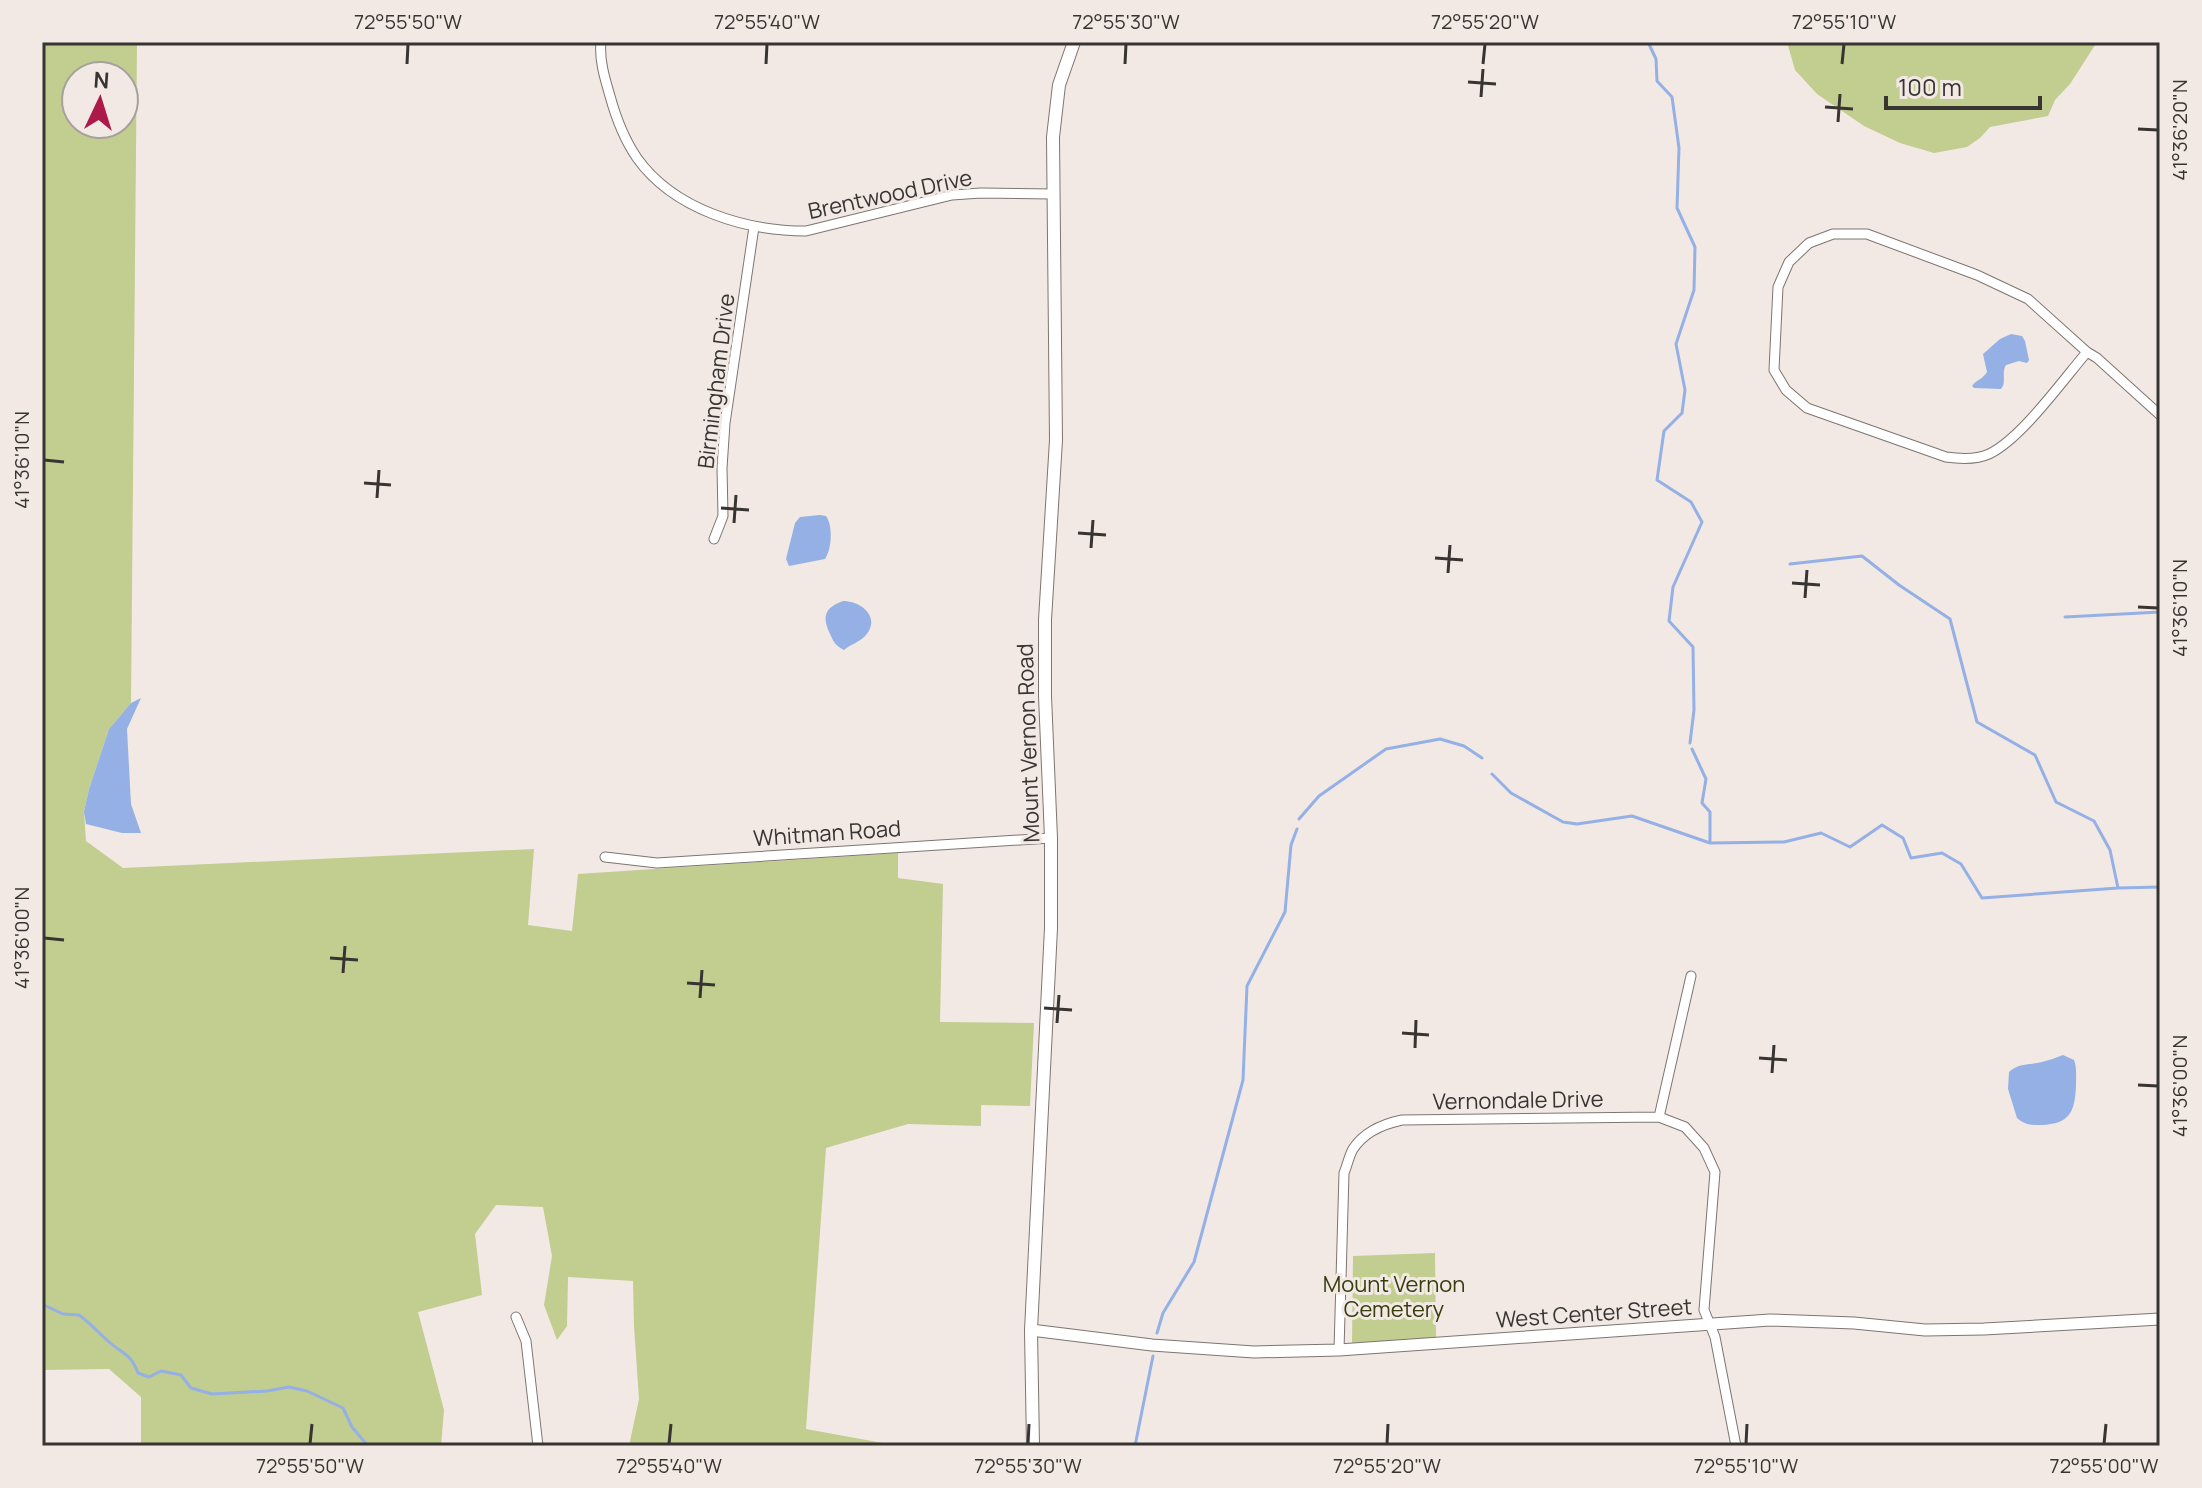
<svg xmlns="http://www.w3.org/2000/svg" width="2202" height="1488" viewBox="0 0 2202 1488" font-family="Manrope,sans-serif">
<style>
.green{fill:#c2cd90;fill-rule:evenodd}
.water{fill:#94b0e5}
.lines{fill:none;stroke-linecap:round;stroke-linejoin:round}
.stream{stroke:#94b0e5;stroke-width:3}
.minor-casing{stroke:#7d7571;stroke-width:11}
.tertiary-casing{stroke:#7d7571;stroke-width:13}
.secondary-casing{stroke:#7d7571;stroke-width:14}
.minor{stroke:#fff;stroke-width:9}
.tertiary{stroke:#fff;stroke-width:11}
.secondary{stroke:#fff;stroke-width:12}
.ticks{fill:none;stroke:#373432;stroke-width:3}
.labels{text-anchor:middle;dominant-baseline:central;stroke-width:6;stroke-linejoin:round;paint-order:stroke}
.street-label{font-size:22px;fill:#373432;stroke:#f2e9e5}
.park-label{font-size:22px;fill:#363d0d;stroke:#f2e9e5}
.neatline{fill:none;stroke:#373432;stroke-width:3}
.ticks-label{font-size:20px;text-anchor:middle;fill:#373432}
</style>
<rect width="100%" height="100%" fill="#f2e9e5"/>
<!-- green -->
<path class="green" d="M42,42h95l-6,661 -22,26 -20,60 -5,23 2,29 37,27 411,-19 -6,76 44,6 6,-57 320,-21v25l45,6 -3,138 94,1 -4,83 -49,-1v21l-73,-2 -82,24 -20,281 93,17h-270l10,-47 -5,-73 -1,-45 -65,-4 -1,49 -10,14 -13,-35 8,-49 -9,-49 -47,-2 -21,29 7,61 -64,17 26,98 -3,36h-300v-49l-32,-28 -67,1zM76,76h48v48h-48z
M1787,42h310l-27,42 -15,16 -7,16 -58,11 -10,11 -13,9 -33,6 -34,-10 -36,-17 -47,-32 -22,-24z
M1435,1253l1,85 -84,5 1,-87z"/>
<!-- water -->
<path class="water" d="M2011,334l11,2 3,5 4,19 -2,3 -8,-2 -13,4c-5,8 1,17 -5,24l-27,-1 -2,-2c4,-6 11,-7 15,-14l-4,-18 17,-15z
M820,515l6,1c7,9 6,33 -1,43l-36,7 -3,-7 9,-36 5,-6z
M843,601c18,0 38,16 23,34 -6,7 -15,9 -22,15 -8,-4 -10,-7 -14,-16 -8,-17 -6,-26 13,-33z
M141,698l-14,31 4,75 10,29h-19l-36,-9 -2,-12 5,-23 20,-60 22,-26z
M2063,1055l11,5c3,8 2,16 2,25 -1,27 -6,39 -35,40 -10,0 -16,0 -24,-7l-9,-29 1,-17c9,-9 21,-7 33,-10 7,-2 14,-4 21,-7z"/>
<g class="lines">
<!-- stream -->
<path class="stream" d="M323,42h3
M1648,42l8,17 1,22 15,16 7,51 -2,60 18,39 -1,43 -18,54 9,46 -3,23 -18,18 -7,49 34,22 11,20 -29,65 -4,34 24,26 1,63 -4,33
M1790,564l72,-8 37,29 51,34 27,103 58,33 21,47 38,19 16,29 8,38
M2065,617l95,-5
M1692,749l14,30 -4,24 8,9v31l74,-1 37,-9 29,14 32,-22 21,13 8,20 31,-5 19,11 21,34 136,-10 42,-1
M1492,774l19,19 52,29 14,2 55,-8 78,27
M1299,819l20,-23 67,-47 54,-10 24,7 18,12
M42,1304l21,10 16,1c11,8 19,17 29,26 14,13 22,11 30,32l11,4 12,-6 20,4 10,13 21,6 55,-3 22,-4 18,4 36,17 9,19 16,19
M1157,1333l6,-20 31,-51 49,-182 4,-94 38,-74 6,-67 6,-16
M1135,1446l18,-90"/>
<defs>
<path id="minor" d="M601,42c-2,18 4,37 9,54 6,22 14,43 27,62 37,52 109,73 169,73l146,-36 29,-2 73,1
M2087,352c-24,28 -66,87 -98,102 -13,6 -29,5 -43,3l-139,-49 -21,-18 -12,-20 4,-83 11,-25 20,-19 24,-9h34l110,41 51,24 59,53 10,6 63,57
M714,539l9,-23 -1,-48 3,-45 29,-196
M605,857l52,6 394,-25
M1659,1117l32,-141
M516,1317l10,24 12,105
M1339,1350l5,-177c3,-7 5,-17 9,-24 11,-17 30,-25 49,-29l257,-3 26,10 19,21 11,24 -11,138 11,27 21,109"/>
<path id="tertiary" d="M1031,1330l121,15 102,7 85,-2 431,-30 84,3 71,7 59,-1 176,-10"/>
<path id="secondary" d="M1033,1446l-2,-116 20,-402v-90l-6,-142v-76l11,-180 -3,-303 6,-52 15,-43"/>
</defs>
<!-- minor casing -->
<use href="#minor" class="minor-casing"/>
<!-- tertiary casing -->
<use href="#tertiary" class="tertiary-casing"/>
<!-- secondary casing -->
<use href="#secondary" class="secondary-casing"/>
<!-- minor -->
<use href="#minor" class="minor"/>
<!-- tertiary -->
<use href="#tertiary" class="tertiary"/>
<!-- secondary -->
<use href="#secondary" class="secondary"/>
</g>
<!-- ticks -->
<path class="ticks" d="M407,64l1,-20M766,64l1,-20M1125,64l1,-20M1483,64l2,-20M1842,64l2,-20M1468,82l28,2M1481,97l2,-28M1825,107l28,2M1838,122l2,-28M2138,129l20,1M44,460l20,2M364,483l27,2M377,498l2,-28M721,508l28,2M734,523l2,-28M1078,533l28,2M1091,548l2,-28M1435,558l28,2M1448,573l2,-28M1792,583l28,2M1805,598l2,-28M2138,607l20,1M44,938l20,2M330,958l28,2M343,973l2,-27M687,983l28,2M700,998l2,-28M1044,1008l28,2M1057,1023l2,-28M1402,1033l27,2M1415,1048l1,-28M1759,1058l28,2M1772,1073l2,-28M2138,1085l20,1M310,1444l2,-20M669,1444l2,-20M1028,1444l1,-20M1387,1444l1,-20M1746,1444l1,-20M2104,1444l2,-20"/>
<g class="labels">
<!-- street labels -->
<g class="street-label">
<text transform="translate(890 194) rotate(-12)">Brentwood Drive</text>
<text transform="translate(716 381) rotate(-83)">Birmingham Drive</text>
<text transform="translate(1028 743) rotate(-92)">Mount Vernon Road</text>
<text transform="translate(827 833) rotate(-4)">Whitman Road</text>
<text transform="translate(1518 1100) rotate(-1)">Vernondale Drive</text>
<text transform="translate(1594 1313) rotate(-4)">West Center Street</text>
</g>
<!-- park labels -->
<g class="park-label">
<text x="1394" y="1284">Mount Vernon<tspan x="1394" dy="25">Cemetery</tspan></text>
</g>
</g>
<!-- border -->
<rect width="2202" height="1488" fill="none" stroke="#f2e9e5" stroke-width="88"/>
<!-- north arrow -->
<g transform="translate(100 100) rotate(4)"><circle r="38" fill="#f2e9e5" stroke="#a7a19d" stroke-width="2"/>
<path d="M0-6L14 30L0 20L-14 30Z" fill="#ac194b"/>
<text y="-12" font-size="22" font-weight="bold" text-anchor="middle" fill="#373432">N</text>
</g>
<!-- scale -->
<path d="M1886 96v12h154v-12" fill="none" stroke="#373432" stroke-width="4"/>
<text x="1898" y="96" font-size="24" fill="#373432" stroke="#f2e9e5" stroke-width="6" paint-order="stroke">100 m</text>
<rect x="44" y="44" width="2114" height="1400" class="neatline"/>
<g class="ticks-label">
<text x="408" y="29">72°55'50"W</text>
<text x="767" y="29">72°55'40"W</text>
<text x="1126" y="29">72°55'30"W</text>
<text x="1485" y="29">72°55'20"W</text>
<text x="1844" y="29">72°55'10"W</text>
<text transform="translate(2180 130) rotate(-90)" y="7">41°36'20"N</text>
<text transform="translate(22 460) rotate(-90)" y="7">41°36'10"N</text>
<text transform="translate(2180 608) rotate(-90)" y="7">41°36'10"N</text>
<text transform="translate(22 938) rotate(-90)" y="7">41°36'00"N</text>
<text transform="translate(2180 1086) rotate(-90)" y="7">41°36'00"N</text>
<text x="310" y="1473">72°55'50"W</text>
<text x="669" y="1473">72°55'40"W</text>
<text x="1028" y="1473">72°55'30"W</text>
<text x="1387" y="1473">72°55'20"W</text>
<text x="1746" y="1473">72°55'10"W</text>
<text x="2104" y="1473">72°55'00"W</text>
</g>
</svg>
